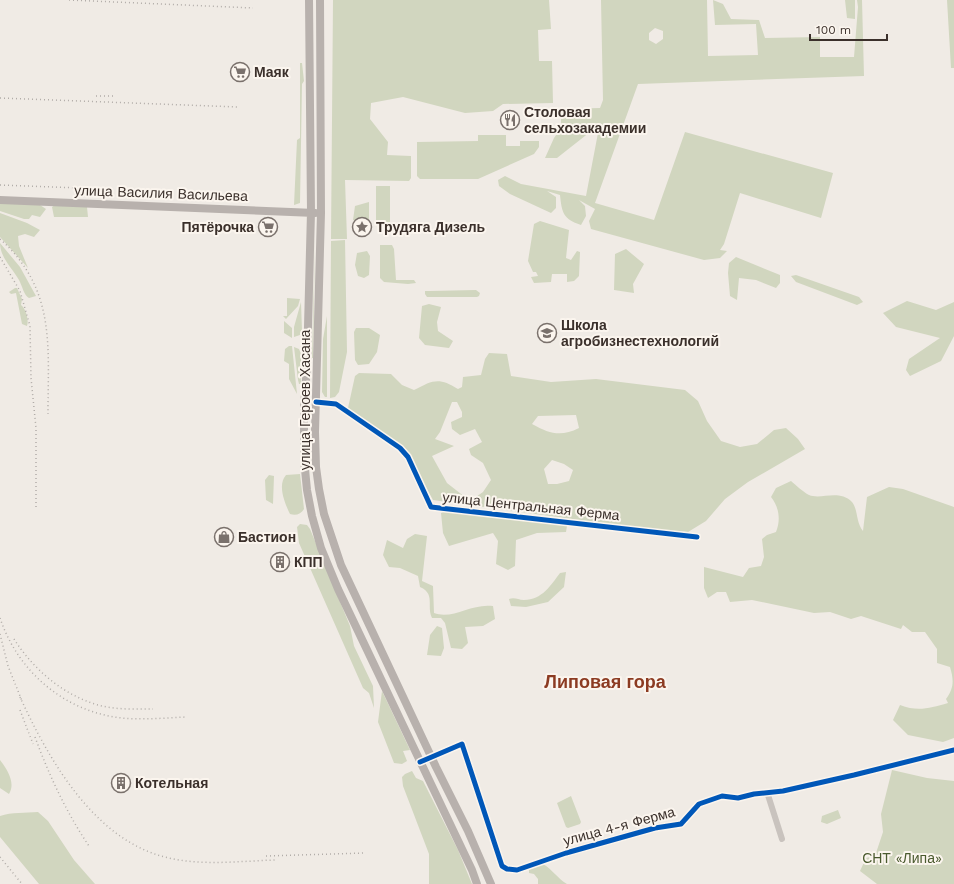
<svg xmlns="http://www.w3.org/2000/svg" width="954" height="884" viewBox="0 0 954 884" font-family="'Work Sans',sans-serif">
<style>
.green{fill:#d1d6bf;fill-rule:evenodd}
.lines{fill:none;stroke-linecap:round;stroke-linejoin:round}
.minor{stroke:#c9c3be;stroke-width:6}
.major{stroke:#b8b1ad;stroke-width:8}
.rail{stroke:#b1aca8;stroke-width:1.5;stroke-dasharray:1 3;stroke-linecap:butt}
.cycleway-casing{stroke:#fbf5ee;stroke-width:8}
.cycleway{stroke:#0057b8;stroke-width:5}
.labels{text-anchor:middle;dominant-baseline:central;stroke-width:4;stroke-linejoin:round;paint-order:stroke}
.poi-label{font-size:14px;font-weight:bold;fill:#3b302b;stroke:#fbf5ee;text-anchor:start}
.street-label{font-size:14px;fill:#3b302b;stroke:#fbf5ee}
.park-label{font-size:14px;fill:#4a5a2e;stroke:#fbf5ee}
.district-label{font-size:18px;font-weight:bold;fill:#8c3b22;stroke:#fbf5ee}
</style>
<rect width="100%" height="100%" fill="#f0ebe5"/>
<!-- green -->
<path class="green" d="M333,0h216l2,29 -13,1 1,31h13l1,42 -50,1 -10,7 -28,2 -62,-16 -32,6 -1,16 18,23 -1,13 24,1v22l-2,3 -64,-1 2,59h-16z
M601,0h106l1,56 50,-1 -2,-31 -41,1 -2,-25 10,4 8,15 28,1 6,18 55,-1v20h34l4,-50 -1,-7h5l2,76 -226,8 -43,119 59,17 31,-88 148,41 -12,45 -81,-25 -16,51 -4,6 7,1 -7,7 -16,2 -113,-31 -2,-8 6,-12 -16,-9 6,6 1,10 -5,9c-18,-6 -19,-12 -21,-30l-13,-4 9,6v11l-5,5 -41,-19 -11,-8 -1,-6 7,-4 16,8 65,12 12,-63 -2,-3 -6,2 -33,26h-12l9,-20 7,-10v-19l39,-1 3,-8zM655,28l8,3v8l-7,5 -7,-4v-7z
M845,0h10v19l-8,-1z
M947,0h7v68h-3z
M300,63h2l2,18 -2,3 -2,119 -6,2 3,-65 3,-2z
M478,135h28v11h14v-5h19v6l-5,7 -56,25h-58l-3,-3v-34l61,-1z
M376,186h14v38l-14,1z
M369,202v20l-10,1 -6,-3 2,-14z
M0,203l40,2 6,4 -6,8 -8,-2 -3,4h-5l-24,-8z
M55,205l32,2 1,10h-34l-2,-10z
M0,213l27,10 13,7 -6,7 -9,-3 -7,2 1,10 9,22 -28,-31z
M540,221l29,9 -3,28 5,2 6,-9 3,1 -1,24 -5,5 -7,1v-8h-15l-1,8 -17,1 -3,-6 7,-1 -2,-4h-3l-5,-11 6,-37z
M315,238v1l-2,119h-1z
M345,240l2,112 -8,40 -4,5 -5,1 1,-157z
M0,243l20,24 16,29 -7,2c-5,-2 -7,-13 -10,-18 -7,-12 -19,-23 -19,-37z
M380,245h12l2,4 2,31h18l2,3 -8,1 -24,-2 -4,-4z
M626,249l18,15 -11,20 1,9 -20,-3 1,-36z
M367,251l3,5 -1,19 -5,3 -6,-2 -3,-11 2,-12z
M736,257l44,18v8l-4,5 -20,-8 -17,-2 -2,22 -7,-4 -2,-23 1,-10z
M796,275l63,22 4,5 -6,3 -61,-23 -5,-6z
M15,288h2l5,11 -1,6c5,4 8,15 6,21l-5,-2 -6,-31 -5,1 -2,-2z
M476,290l4,3 -1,3 -2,1h-50l-2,-3v-3h5z
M287,298l13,1 -2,7 -12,13 -3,-3h4z
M907,301l29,9 18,-8v34l-13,25 -31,15 -4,-6 3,-11 31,-21 -44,-11 -13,-14z
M301,302l1,29 -2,4 -6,2v-10z
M429,304l12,3 -4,15 1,9 15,10 -4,7 -24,-3 -6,-7 3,-32z
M327,316v81h-2l-3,-5 1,-53z
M284,321l8,7v10l-8,-5z
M356,328h13l11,7 -3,17 -8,12 -11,1 -3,-5 -1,-28z
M289,346h3l5,48 -8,-15v-15l-5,-3 1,-12z
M294,347l5,2 2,5v30h-2l-1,-4z
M489,353l18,1 4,22 40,6 45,-3 89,11 13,11 9,20 14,20 19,6 17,-3 17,-14 12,-2 12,11 7,10 -57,33 -23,17 -19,22 -18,11 -49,-4 -206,-28 -16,-29 -32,-36 -37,-27 7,-32 4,-3 32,1 11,11 12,5c19,-10 25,-13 44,-1l4,-2 1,-10 18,-2 4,-16zM452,402h5l5,10v5l-11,5 1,7 8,6 15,-6 7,13 -13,7 2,6 12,8 8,17 -8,12 -13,9 -23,-18 -15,-27 22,-10 -19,-7 5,-7zM576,415l3,13c-18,9 -29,6 -47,-4l6,-8zM552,460l12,4 9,6 -4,11 -12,3h-9l-4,-15z
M300,474l4,35c-3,5 -8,7 -14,5 -5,-10 -13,-29 -4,-39z
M269,475l5,1 -1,28 -7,-4 -1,-20z
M791,481c5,4 12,11 18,14 12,5 30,-6 43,7 6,7 4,21 11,29l4,-34 22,-10 14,2 51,18v231l-11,4 -35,-7 -15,-15 7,-15c18,7 30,3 48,-2l-2,-4c8,-11 8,-19 4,-32l-13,-4v-14l-12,-17h-13l-9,-7 -2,4 -40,-13 -10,3 -21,-7 -16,1 -62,-13 -22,2 -4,-10h-9l-9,6 -4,-10v-21l39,10 6,-9 12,-2 3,-9 -2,-18 5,-4 9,-3c5,-12 3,-25 -5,-35l5,-9z
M447,510l119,14 1,2 -1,6 -29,1 -21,7 -1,26 -7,4 -12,-6 2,-23 -5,-8 -44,13 -6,-13 -2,-20z
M300,524l7,1 3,4 40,97 4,20 19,40 1,22 -5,-15 -6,-5 -64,-145 -2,-16z
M415,534l12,2 -5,45 11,5 1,27c19,7 37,-10 59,-7l2,13 -12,7 -18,1 3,16 -6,6 -11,-1 -6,-25 -4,-5h-9c-6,-12 4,-24 -12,-31l-2,-11 -18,-8 -11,-1 -6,-12 4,-15 16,8 4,-9z
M566,572l-2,15 -16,15 -22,5 -15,-1 -2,-7c6,-2 9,1 15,1 18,0 27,-15 36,-27z
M437,626l5,2 2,20 -3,8 -14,-1 3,-20z
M382,691l28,59 -7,1 4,10 -5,3 -8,-1 -16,-41z
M0,760c7,9 16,23 9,34l-9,-6z
M892,770l35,8 27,3v103h-77l-17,-13 6,-13 9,-2 8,-24 -2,-18z
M412,771l4,7 7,3 35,69 14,34h-43v-30l-26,-68 -1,-9 3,-3z
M571,796l10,26 -1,2 -12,4 -2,-1 -9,-24z
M838,810l3,8 -14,6 -6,-2 1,-6z
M38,812l10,9 26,39 21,24h-56l-39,-47v-21c12,-4 25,-3 38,-4z
M543,864c10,6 14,14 24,20h-29v-5l-4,-5 -5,-1v-5z"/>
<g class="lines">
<!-- minor -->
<path class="minor" d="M316,402l20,2 64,44 8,9 23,50 266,30
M420,762l42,-18 40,122 5,3 10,1 49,-17 89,-25 26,-4 18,-20 23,-8 16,2 16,-4 29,-3 71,-16 100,-25
M767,792l15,47"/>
<!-- major -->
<path class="major" d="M309,0l2,212 -4,153 -3,42v52l3,31 5,26 9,32 17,41 134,281 5,14
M320,0l1,213 -6,219 1,35 3,22 5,25 17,51 95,202 32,64 23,53
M0,200l315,13"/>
<!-- rail -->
<path class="rail" d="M69,0l184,8
M96,96h18
M0,98l238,9
M0,185l106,4
M0,239c56,50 48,107 48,175
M0,257l20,34 10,35 1,52 5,50v81
M0,618c18,54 65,94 122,100 21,2 43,0 64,-1
M0,634l8,32 14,35
M14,639c19,30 49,56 84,66 18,5 37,4 55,4
M20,697c29,63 75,145 149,161 34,8 72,3 106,2
M20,710l13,34
M35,737c14,38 31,75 54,109
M266,856l98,-3
M0,857l22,27"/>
<defs>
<path id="cycleway" d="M316,402l20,2 64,44 8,9 23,50 266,30
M420,762l42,-18 40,122 5,3 10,1 49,-17 89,-25 26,-4 18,-20 23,-8 16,2 16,-4 29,-3 71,-16 100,-25"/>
</defs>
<!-- cycleway casing -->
<use href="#cycleway" class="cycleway-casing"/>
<!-- cycleway -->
<use href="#cycleway" class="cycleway"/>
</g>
<!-- icons -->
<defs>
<symbol id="supermarket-ring" viewBox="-11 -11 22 22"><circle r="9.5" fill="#fbf5ee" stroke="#7a716c" stroke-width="1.5"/><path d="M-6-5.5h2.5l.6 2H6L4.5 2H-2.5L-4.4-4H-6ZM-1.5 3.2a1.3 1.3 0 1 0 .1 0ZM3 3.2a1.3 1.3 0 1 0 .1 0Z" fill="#7a716c"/></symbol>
<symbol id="restaurant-ring" viewBox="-11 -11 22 22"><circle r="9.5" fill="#fbf5ee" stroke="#7a716c" stroke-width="1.5"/><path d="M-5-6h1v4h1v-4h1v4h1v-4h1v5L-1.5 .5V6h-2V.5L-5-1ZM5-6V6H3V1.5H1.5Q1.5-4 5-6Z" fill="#7a716c"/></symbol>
<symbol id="sight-ring" viewBox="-11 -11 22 22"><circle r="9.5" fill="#fbf5ee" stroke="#7a716c" stroke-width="1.5"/><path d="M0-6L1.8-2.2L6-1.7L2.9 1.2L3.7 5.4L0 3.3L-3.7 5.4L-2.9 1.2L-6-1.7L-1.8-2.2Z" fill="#7a716c"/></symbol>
<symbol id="school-ring" viewBox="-11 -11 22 22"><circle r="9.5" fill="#fbf5ee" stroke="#7a716c" stroke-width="1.5"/><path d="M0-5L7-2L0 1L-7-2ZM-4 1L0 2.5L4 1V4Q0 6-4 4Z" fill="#7a716c"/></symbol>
<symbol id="shop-ring" viewBox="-11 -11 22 22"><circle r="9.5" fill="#fbf5ee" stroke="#7a716c" stroke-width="1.5"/><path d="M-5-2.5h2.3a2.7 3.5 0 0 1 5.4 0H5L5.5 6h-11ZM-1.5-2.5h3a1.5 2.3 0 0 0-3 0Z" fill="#7a716c"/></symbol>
<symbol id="building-ring" viewBox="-11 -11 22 22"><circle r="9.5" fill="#fbf5ee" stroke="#7a716c" stroke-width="1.5"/><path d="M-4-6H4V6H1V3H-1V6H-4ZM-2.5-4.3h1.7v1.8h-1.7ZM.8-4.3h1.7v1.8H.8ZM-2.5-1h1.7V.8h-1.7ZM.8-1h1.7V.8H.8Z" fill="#7a716c"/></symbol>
</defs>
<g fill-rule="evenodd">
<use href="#supermarket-ring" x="229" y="61" width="22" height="22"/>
<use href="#restaurant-ring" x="499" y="109" width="22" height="22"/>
<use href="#supermarket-ring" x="257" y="216" width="22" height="22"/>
<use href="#sight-ring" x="351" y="216" width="22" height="22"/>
<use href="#school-ring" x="536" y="322" width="22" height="22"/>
<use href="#shop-ring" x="213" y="526" width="22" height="22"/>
<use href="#building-ring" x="269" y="551" width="22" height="22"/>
<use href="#building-ring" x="110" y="772" width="22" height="22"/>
</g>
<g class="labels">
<!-- poi labels -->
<g class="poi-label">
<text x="254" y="72">Маяк</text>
<text x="524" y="112">Столовая<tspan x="524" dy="16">сельхозакадемии</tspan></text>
<text x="254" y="227" text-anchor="end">Пятёрочка</text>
<text x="376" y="227">Трудяга Дизель</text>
<text x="561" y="325">Школа<tspan x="561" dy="16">агробизнестехнологий</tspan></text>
<text x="238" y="537">Бастион</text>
<text x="294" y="562">КПП</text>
<text x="135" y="783">Котельная</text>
</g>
<!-- street labels -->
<g class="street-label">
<text transform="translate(161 193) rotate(2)">улица Василия Васильева</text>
<text transform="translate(305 400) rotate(-90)">улица Героев Хасана</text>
<text transform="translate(531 506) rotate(6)">улица Центральная Ферма</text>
<text transform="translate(619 826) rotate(-15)">улица 4-я Ферма</text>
</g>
<!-- park labels -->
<g class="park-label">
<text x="902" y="858">СНТ «Липа»</text>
</g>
<!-- district labels -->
<g class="district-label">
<text x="605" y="681">Липовая гора</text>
</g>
</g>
<!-- scale -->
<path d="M810 34v6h77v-6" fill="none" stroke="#3b302b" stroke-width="2"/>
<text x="816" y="34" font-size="12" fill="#3b302b" stroke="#fbf5ee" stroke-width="3" paint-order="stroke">100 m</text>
</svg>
